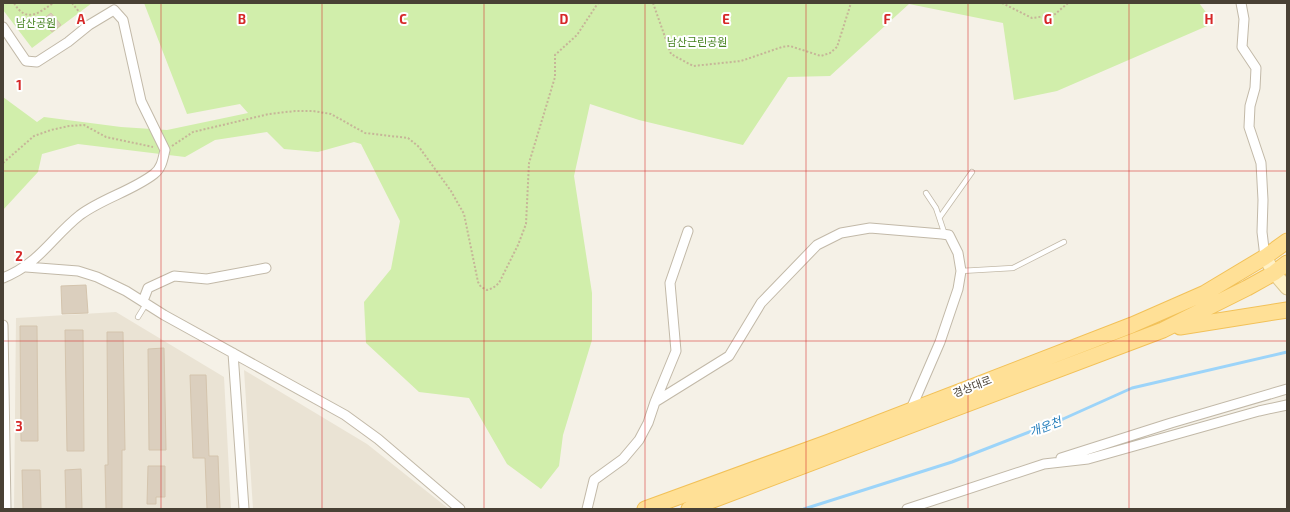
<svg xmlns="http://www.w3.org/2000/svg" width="1290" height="512" viewBox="0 0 1290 512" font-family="'Exo 2','Noto Sans KR',sans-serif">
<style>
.residential{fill:#eae3d4}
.green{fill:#d1eeab}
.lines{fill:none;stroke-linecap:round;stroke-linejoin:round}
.stream{stroke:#9cd4f9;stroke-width:3}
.building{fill:#dbcfbe;stroke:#d4c4ad}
.lane-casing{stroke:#c2b9a8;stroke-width:6}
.street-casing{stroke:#c2b9a8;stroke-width:11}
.secondary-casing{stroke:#dac691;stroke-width:15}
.primary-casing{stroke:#f2c158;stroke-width:17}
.path{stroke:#c6b598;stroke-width:2;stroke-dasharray:2 2;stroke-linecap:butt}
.lane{stroke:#fff;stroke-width:4.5}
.street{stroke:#fff;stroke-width:9}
.secondary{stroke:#fff1c7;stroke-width:13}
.primary{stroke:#ffe096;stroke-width:15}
.grid{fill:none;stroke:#d62828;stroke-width:1;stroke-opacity:0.55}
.labels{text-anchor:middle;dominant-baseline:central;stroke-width:4;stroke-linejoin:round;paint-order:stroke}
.park-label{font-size:11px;fill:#478320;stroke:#fff}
.street-label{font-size:11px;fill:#494135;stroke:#fff}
.water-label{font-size:12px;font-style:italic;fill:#1f7bba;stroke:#fff}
.grid-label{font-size:13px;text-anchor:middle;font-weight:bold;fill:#d62828;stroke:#fff;stroke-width:4;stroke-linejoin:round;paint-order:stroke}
</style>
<rect width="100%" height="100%" fill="#f5f1e7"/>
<!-- residential -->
<path class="residential" d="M116,312l108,65 7,132h-217l2,-191z
M244,370l123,74 82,65h-196z"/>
<!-- green -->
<path class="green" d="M3,3h89l-60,45 -29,-38z
M144,3h1055l15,20 -157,68 -43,9 -11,-77 -94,-19 -79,72 -42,1 -45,68 -104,-25 -49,-16 -16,72 18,117v47l-29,95 -4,31 -18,23 -34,-25 -38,-66 -50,-6 -53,-49 -2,-41 27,-33 9,-48 -39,-77 -7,-2 -36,10 -34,-3 -17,-17 -52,8 -30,17 -107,-13 -36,10 -4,18 -35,38v-113l34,25 7,-5 77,10 46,3 81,-17 -8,-9 -53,10z"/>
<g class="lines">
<!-- stream -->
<path class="stream" d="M804,509l148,-47 111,-43 69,-31 155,-36"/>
</g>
<!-- building -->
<path class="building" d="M51,13l10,12 -9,7 -10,-12z
M86,285l2,28 -26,1 -1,-28z
M20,326h17l1,115h-17z
M65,330h18l1,121h-17z
M107,332h16l2,118h-3v59h-16l-1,-44h3z
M164,348l2,102h-17l-1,-101z
M190,375h16l3,81h9l2,53h-13l-2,-51h-12z
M148,466h17v31h-9v7h-9z
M81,469l1,40h-16l-1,-39z
M22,470h18l1,39h-18z"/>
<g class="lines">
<defs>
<path id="lane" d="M926,193l10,15 9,27
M940,217l32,-45
M961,271l52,-3 51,-26
M138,317l8,-13"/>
<path id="street" d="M1241,3l3,16 -2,28 14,21 -1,20 -5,18 -1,21 12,36 2,37 -1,32 3,25
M3,27l23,34 11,1 31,-20 21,-17 25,-15 9,10 18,81 24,49c-2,8 -3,18 -11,24 -22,17 -51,24 -74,41 -28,22 -41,49 -77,63
M26,267l52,4 19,6 29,14 38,24 181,100 33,24 82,70
M143,301l5,-13 26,-12 33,3 59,-11
M3,325l3,184
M233,353l11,156
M655,402l21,-51 -6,-68 18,-52
M1061,458l110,-35 116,-34
M587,509l7,-29 29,-21 16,-19 9,-17 7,-21 74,-46 32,-53 56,-58 24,-12 29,-5 72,6 7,1 9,18 3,18 -3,18 -18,53 -29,67
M907,509l137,-45 44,-5 171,-48 28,-6"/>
<path id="secondary" d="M1265,257l9,16 13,15"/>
<path id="primary" d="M1180,327l107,-17
M645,509l184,-67 303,-117 73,-32 60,-36 22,-16
M689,509l474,-179 84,-42 27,-15 13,-10"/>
</defs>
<!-- lane casing -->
<use href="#lane" class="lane-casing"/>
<!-- street casing -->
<use href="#street" class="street-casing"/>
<!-- secondary casing -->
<use href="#secondary" class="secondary-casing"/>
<!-- primary casing -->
<use href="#primary" class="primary-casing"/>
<!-- path -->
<path class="path" d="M14,3c12,20 24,11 39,0
M72,3l12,15
M653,3l18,51 22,12 48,-5 41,-14 8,-1 31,10 9,-3 7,-6 14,-44
M1002,3l30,15 22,-3 14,-12
M172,146l21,-14 76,-18 26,-3h18l18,3 34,19 43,5 11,9 32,44 13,23 14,68 3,5 6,3 6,-2 6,-5 19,-38 8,-21 3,-61 26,-86v-22l22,-20 21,-32
M3,163l31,-27 17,-6 18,-4 15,-1 22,12 47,10"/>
<!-- lane -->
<use href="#lane" class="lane"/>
<!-- street -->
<use href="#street" class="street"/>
<!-- secondary -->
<use href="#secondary" class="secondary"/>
<!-- primary -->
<use href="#primary" class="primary"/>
</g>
<!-- grid -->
<path class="grid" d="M161,3v506M322,3v506M484,3v506M645,3v506M806,3v506M968,3v506M1129,3v506M3,171h1284M3,341h1284"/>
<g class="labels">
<!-- park labels -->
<g class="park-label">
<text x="36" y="22">남산공원</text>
<text x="697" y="41">남산근린공원</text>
</g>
<!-- street labels -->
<g class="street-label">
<text transform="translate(972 386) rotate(-21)">경상대로</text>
</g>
<!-- water labels -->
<g class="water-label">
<text transform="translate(1045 426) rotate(-21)">개운천</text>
</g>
</g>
<g class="grid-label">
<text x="81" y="24">A</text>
<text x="242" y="24">B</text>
<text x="403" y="24">C</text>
<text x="564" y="24">D</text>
<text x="726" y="24">E</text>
<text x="887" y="24">F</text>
<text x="1048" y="24">G</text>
<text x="1209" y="24">H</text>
<text x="19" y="90">1</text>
<text x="19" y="261">2</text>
<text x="19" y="431">3</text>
</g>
<!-- border -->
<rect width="1290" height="512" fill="none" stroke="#494135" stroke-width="8"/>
</svg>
